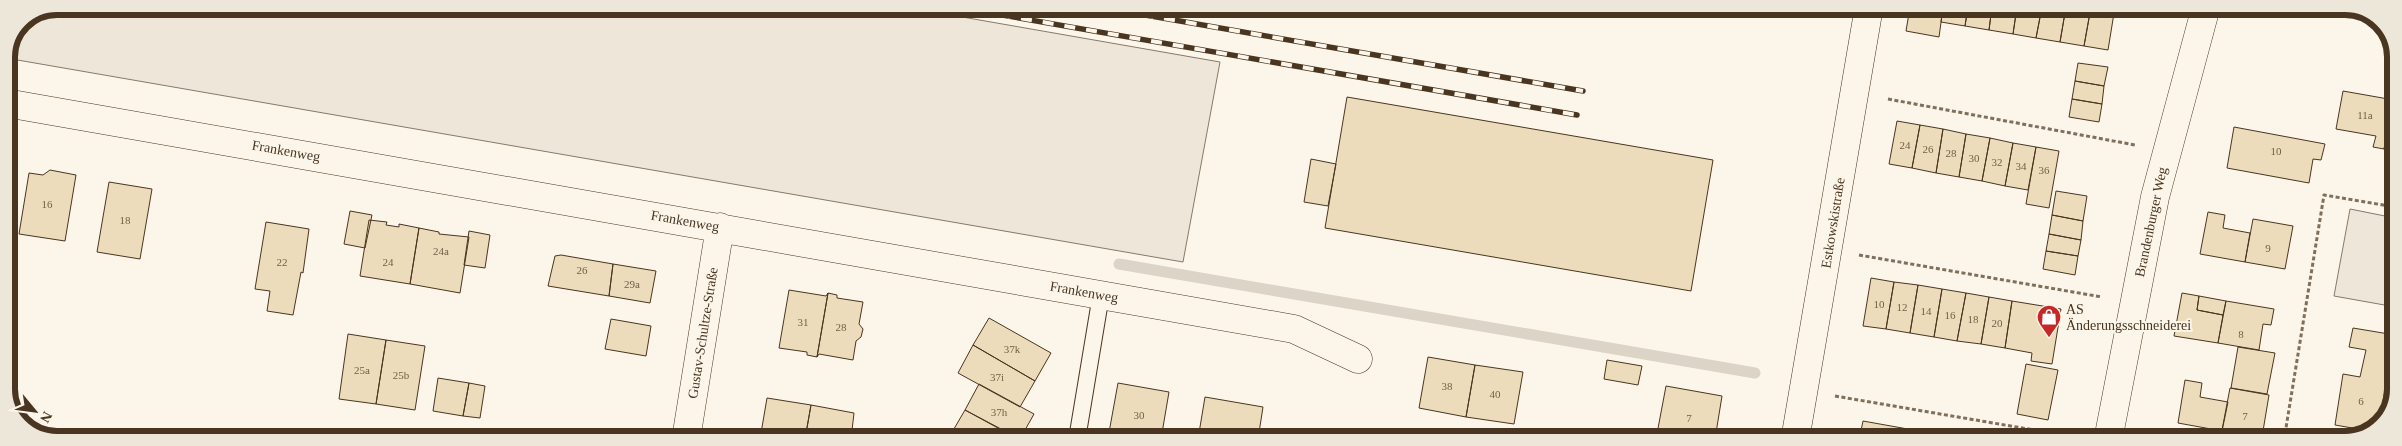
<svg xmlns="http://www.w3.org/2000/svg" width="2402" height="446" viewBox="0 0 2402 446" font-family="'Times New Roman',serif">
<style>
.green{fill:#ede6d9;stroke:#887966}
.lines{fill:none;stroke-linecap:round;stroke-linejoin:round}
.stream{stroke:#dcd4c6;stroke-width:11}
.building{fill:#ecdcbc;stroke:#4a3520}
.service-casing{stroke:#4a3520;stroke-width:18}
.minor-casing{stroke:#4a3520;stroke-width:29}
.path{stroke:#7f6f5c;stroke-width:3;stroke-dasharray:4 2.5;stroke-linecap:butt}
.service{stroke:#fbf6e9;stroke-width:16}
.minor{stroke:#fbf6e9;stroke-width:28}
.rail-casing{stroke:#4a3520;stroke-width:5.5}
.rail{stroke:#fbf6e9;stroke-width:4;stroke-dasharray:11;stroke-linecap:butt}
.labels{text-anchor:middle;dominant-baseline:central;stroke-width:4;stroke-linejoin:round;paint-order:stroke}
.number-label{font-size:11px;fill:#725f47}
.street-label{font-size:14px;fill:#4a3520;stroke:#fbf6e9}
.poi-label{font-size:14px;fill:#4a3520;stroke:#fbf6e9;text-anchor:start}
.rim{fill:none;stroke:#4a3520;stroke-width:6}
</style>
<rect width="100%" height="100%" fill="#fbf6e9"/>
<!-- green -->
<path class="green" d="M57,6l848,1 315,55 -37,200 -1177,-204 15,-37z
M2350,209l45,9v60l-5,28 -56,-10z"/>
<g class="lines">
<!-- stream -->
<path class="stream" d="M1119,264l636,109"/>
</g>
<!-- building -->
<path class="building" d="M1910,7l33,1 -4,29 -33,-6z
M1968,7l-3,19 -24,-4 2,-15z
M1968,7h24l-3,23 -24,-4z
M1992,7h25l-4,27 -24,-4z
M2017,7h25l-6,31 -23,-4z
M2042,7h24l-6,35 -24,-4z
M2066,7h25l-7,39 -24,-4z
M2091,7h24l-7,43 -24,-4z
M2390,55l5,1v16l-8,-1z
M2078,63l30,4 -4,19 -29,-5z
M2075,81l29,5 -2,18 -30,-5z
M2343,91l51,9 -10,49 -11,-2 3,-11 -40,-7z
M2395,92v50l-3,9 -8,-2z
M1347,97l366,63 -22,131 -366,-63z
M2072,99l30,5 -3,18 -30,-5z
M1897,121l23,4 -8,43 -23,-4z
M1920,125l23,4 -7,44 -24,-5z
M2234,127l91,17 -4,16 -8,-1 -4,24 -82,-15z
M1943,129l23,5 -7,43 -23,-4z
M1966,134l24,4 -8,43 -23,-4z
M1990,138l23,5 -8,43 -23,-5z
M2013,143l23,4 -8,43 -23,-4z
M2036,147l23,4 -10,57 -23,-4z
M1311,159l25,5 -8,42 -24,-4z
M50,170l26,5 -11,66 -46,-7 10,-61 14,2z
M109,182l43,7 -12,70 -43,-7z
M2056,191l31,5 -4,25 -31,-6z
M350,211l22,4 -7,33 -21,-4z
M2208,212l17,3 -2,13 27,5 -5,29 -45,-8z
M2052,215l31,6 -2,19 -32,-6z
M2253,219l40,7 -8,43 -40,-7z
M369,220l18,2 -1,3 13,2v-3l20,4 -9,56 -50,-8z
M266,222l43,7 -6,44 -2,-1 -8,43 -26,-4 3,-20 -15,-2z
M419,228l20,4v2l30,3 -9,56 -50,-9z
M469,231l21,4 -5,33 -21,-3z
M2049,234l32,6 -3,16 -32,-5z
M2046,251l32,5 -3,19 -32,-6z
M561,255l52,9 -4,32 -61,-10 7,-30z
M613,264l43,7 -6,32 -41,-7z
M1871,278l23,4 -8,47 -23,-3z
M1894,282l24,3 -8,48 -24,-4z
M1918,285l24,4 -8,48 -24,-4z
M1942,289l24,4 -9,48 -23,-4z
M789,290l37,6 2,-3 -11,64 -10,-2v-3l-28,-4z
M828,293l9,2v3l26,4 -4,22 4,5 -2,8 -5,4 -3,19 -34,-6 -2,3z
M1966,293l23,4 -8,47 -24,-3z
M2182,293l17,3 -2,14 26,5 -5,28 -44,-7z
M2199,296l27,5 -3,14 -26,-5z
M1989,297l23,4 -7,47 -24,-4z
M2012,301l49,8 -9,55 -21,-3 1,-8 -27,-5z
M2226,301l48,8 -3,16 -8,-1 -4,26 -41,-7z
M989,318l62,35 -16,28 -62,-36z
M611,319l40,7 -5,30 -41,-7z
M2353,328l42,7 -17,93 -8,3 -35,-6 8,-51 17,3 6,-27 -17,-3z
M348,334l38,6 -10,64 -37,-5z
M386,340l39,6 -10,64 -39,-6z
M973,345l62,36 -15,26 -62,-34z
M2238,347l37,6 -8,41 -36,-6z
M1428,357l47,8 -9,52 -47,-9z
M1607,360l35,6 -4,19 -34,-6z
M2026,364l32,6 -10,50 -31,-6z
M1475,365l48,7 -9,52 -48,-7z
M438,378l31,5 -6,33 -30,-5z
M2185,380l17,3 -2,14 28,5 -6,29 -44,-8z
M469,383l16,3 -5,32 -17,-2z
M1118,383l51,9 -8,47 -53,-1z
M979,384l55,30 -14,25 -55,-29z
M1666,386l56,10 -7,43h-59z
M2230,388l39,7 -7,42 -40,-7z
M1205,397l58,10 -5,32h-60z
M767,398l44,7 -6,34h-45z
M811,405l43,8 -3,26h2h-48z
M965,410l53,29h-57l-10,-5z
M1863,421l56,10v2l-3,7h-57z"/>
<g class="lines">
<defs>
<path id="service" d="M1077,439l24,-144"/>
<path id="minor" d="M6,103l1288,226 64,30
M686,439l34,-212
M1795,440l74,-433
M2108,440l47,-243 51,-190"/>
</defs>
<!-- service casing -->
<use href="#service" class="service-casing"/>
<!-- minor casing -->
<use href="#minor" class="minor-casing"/>
<!-- path -->
<path class="path" d="M1888,99l247,46
M1859,255l243,42
M1835,396l240,41
M2285,434l27,6
M1379,439l1,-8
M2284,440l40,-245 71,12"/>
<!-- service -->
<use href="#service" class="service"/>
<!-- minor -->
<use href="#minor" class="minor"/>
<defs>
<path id="rail" d="M956,7l621,108
M1099,7l484,84"/>
</defs>
<!-- rail casing -->
<use href="#rail" class="rail-casing"/>
<!-- rail -->
<use href="#rail" class="rail"/>
</g>
<!-- icons -->
<defs>
<symbol id="shop-pin" viewBox="-11 -11 22 30"><path d="M0 17L-7.5 6A9.5 9.5 0 1 1 7.5 6Z" fill="#c62828" stroke="#fbf6e9"/><path d="M-5-2.5h2.3a2.7 3.5 0 0 1 5.4 0H5L5.5 6h-11ZM-1.5-2.5h3a1.5 2.3 0 0 0-3 0Z" fill="#fff"/></symbol>
</defs>
<g fill-rule="evenodd">
<use href="#shop-pin" x="2035" y="303" width="28" height="38"/>
</g>
<g class="labels">
<!-- number labels -->
<g class="number-label">
<text x="2365" y="115">11a</text>
<text x="1905" y="145">24</text>
<text x="1928" y="149">26</text>
<text x="2276" y="151">10</text>
<text x="1951" y="153">28</text>
<text x="1974" y="158">30</text>
<text x="1997" y="162">32</text>
<text x="2021" y="166">34</text>
<text x="2044" y="170">36</text>
<text x="47" y="204">16</text>
<text x="125" y="220">18</text>
<text x="2268" y="248">9</text>
<text x="441" y="251">24a</text>
<text x="282" y="262">22</text>
<text x="388" y="262">24</text>
<text x="582" y="270">26</text>
<text x="632" y="284">29a</text>
<text x="1879" y="304">10</text>
<text x="1902" y="307">12</text>
<text x="1926" y="311">14</text>
<text x="1950" y="315">16</text>
<text x="1973" y="319">18</text>
<text x="803" y="322">31</text>
<text x="1997" y="323">20</text>
<text x="841" y="327">28</text>
<text x="2241" y="334">8</text>
<text x="1012" y="349">37k</text>
<text x="362" y="370">25a</text>
<text x="401" y="375">25b</text>
<text x="997" y="377">37i</text>
<text x="1447" y="386">38</text>
<text x="1495" y="394">40</text>
<text x="2361" y="401">6</text>
<text x="999" y="412">37h</text>
<text x="1139" y="415">30</text>
<text x="2245" y="416">7</text>
<text x="1689" y="418">7</text>
</g>
<!-- street labels -->
<g class="street-label">
<text transform="translate(286 151) rotate(10)">Frankenweg</text>
<text transform="translate(685 221) rotate(10)">Frankenweg</text>
<text transform="translate(2151 222) rotate(-78)">Brandenburger Weg</text>
<text transform="translate(1833 223) rotate(-81)">Estkowskistraße</text>
<text transform="translate(1084 292) rotate(10)">Frankenweg</text>
<text transform="translate(703 333) rotate(-81)">Gustav-Schultze-Straße</text>
</g>
<!-- poi labels -->
<g class="poi-label">
<text x="2066" y="309">AS<tspan x="2066" dy="16">Änderungsschneiderei</tspan></text>
</g>
</g>
<!-- crop -->
<path d="M0 0H2402V446H0ZM57 15H2345A42 42 0 0 1 2387 57V389A42 42 0 0 1 2345 431H57A42 42 0 0 1 15 389V57A42 42 0 0 1 57 15Z" fill="#ede7d9" fill-rule="evenodd"/>
<path class="rim" d="M57 15H2345A42 42 0 0 1 2387 57V389A42 42 0 0 1 2345 431H57A42 42 0 0 1 15 389V57A42 42 0 0 1 57 15Z"/>
<!-- north arrow -->
<g transform="translate(35 411) rotate(119)" stroke="#fbf6e9" stroke-width="4" paint-order="stroke">
<path d="M0-4L9 19L0 12L-9 19Z" fill="#4a3520"/>
<text y="-8" font-size="14" font-weight="bold" text-anchor="middle" fill="#4a3520">N</text>
</g>
</svg>
